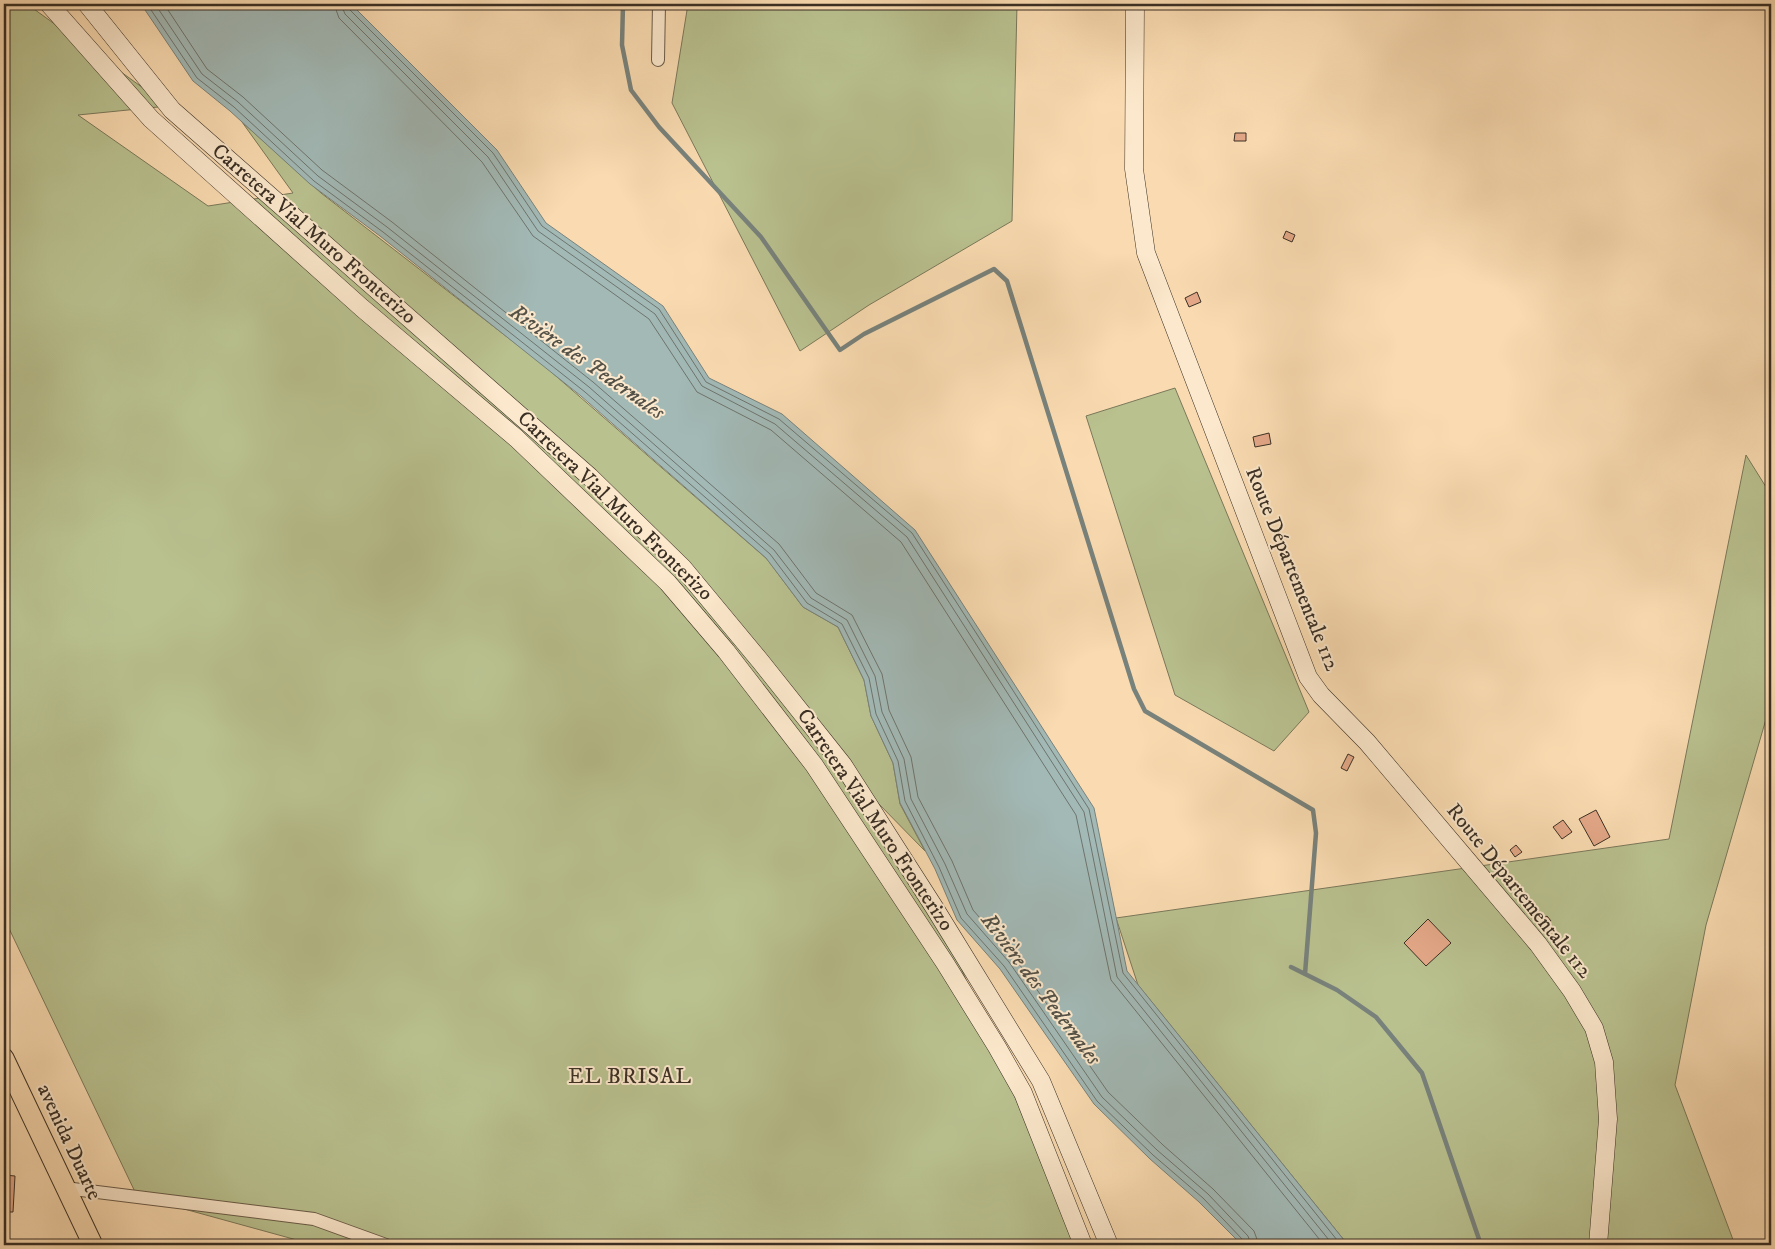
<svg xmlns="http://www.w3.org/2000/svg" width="1775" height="1249" viewBox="0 0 1775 1249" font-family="'IM FELL DW Pica',serif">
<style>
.green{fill:#b9c18f;stroke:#7a785a}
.water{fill:#a2b9b6;stroke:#78827c}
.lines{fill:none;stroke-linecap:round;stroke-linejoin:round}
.shore{stroke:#6e746d;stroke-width:1}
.stream{stroke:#78827c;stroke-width:4.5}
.building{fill:#e4a888;stroke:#3a2f24}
.street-casing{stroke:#6a5a47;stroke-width:14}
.secondary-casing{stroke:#3a2f24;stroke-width:19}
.primary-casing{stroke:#3a2f24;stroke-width:21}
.street{stroke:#fce8cc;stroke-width:12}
.secondary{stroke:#fce8cc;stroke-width:18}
.primary{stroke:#fadbb1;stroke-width:19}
.labels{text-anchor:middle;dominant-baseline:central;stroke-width:4;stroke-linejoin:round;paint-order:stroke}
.street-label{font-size:21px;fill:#3a2f24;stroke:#fce8cc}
.water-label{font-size:22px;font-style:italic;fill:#545248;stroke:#fce8cc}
.neighbourhood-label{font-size:22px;letter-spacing:1px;fill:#3a2f24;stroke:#fce8cc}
</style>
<rect width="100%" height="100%" fill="#fadbb1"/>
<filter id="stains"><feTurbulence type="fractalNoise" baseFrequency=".004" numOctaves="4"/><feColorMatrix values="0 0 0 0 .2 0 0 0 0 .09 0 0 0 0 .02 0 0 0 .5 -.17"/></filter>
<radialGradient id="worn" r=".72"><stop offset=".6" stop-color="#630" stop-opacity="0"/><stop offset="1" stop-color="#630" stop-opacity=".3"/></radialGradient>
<!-- green -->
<path class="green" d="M4,4h23l141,102 -90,9 130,91 85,-13 -51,-71 79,71 221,171 225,195 36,48 35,20 26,53 7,36 22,47 7,41 25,47 -49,-50 62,112 139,332h-762l-178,-49 -133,-278z
M688,4h329l-5,217 -143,84 -69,46 -128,-248z
M1175,388l134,324 -35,39 -99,-56 -89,-279z
M1746,455l25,40v207l-65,223 -31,160 60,160h-387l-210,-260 -22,-67 553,-79z"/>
<!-- water -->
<path class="water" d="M141,4h210l146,146 49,73 117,83 46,72 73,36 133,116 179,278 33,163 221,274h-106l-43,-43 -49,-43 -56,-55 -94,-135 -43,-49 -22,-51 -35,-66 -7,-40 -22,-47 -7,-36 -26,-53 -35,-20 -37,-49 -185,-162 -201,-160 -70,-52 -80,-73 -37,-30z"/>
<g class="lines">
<!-- shore -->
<path class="shore" d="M147,4l50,74 37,29 80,74 69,51 202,160 185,162 37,49 35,21 27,54 7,36 22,47 7,40 34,66 22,51 43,48 93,135 56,54 50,43 40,42 2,5
M155,4l47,70 36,28 80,74 69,51 202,160 185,163 37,48 36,22 28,56 7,36 22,47 7,40 34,65 22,50 42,48 93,135 55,53 51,44 40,42 3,9
M164,4l43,65 36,28 79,73 70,52 201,160 186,162 37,49 36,22 30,59 7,36 22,47 7,40 34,64 21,49 42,48 93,134 55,53 50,44 41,42 5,14
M334,4l5,14 143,144 51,74 116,83 48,73 74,38 130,112 175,273 35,165 213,265
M341,4l4,10 143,143 50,74 117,83 47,72 73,38 132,113 177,275 33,165 216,268
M348,4l1,5 144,144 49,73 117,83 47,73 73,37 133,114 177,276 34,164 218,272"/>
<!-- stream -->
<path class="stream" d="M623,4l-1,41 9,45 28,37 102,110 79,113 24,-16 130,-65 13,12 127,408 11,22 168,99 3,23 -11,141
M1291,967l46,23 39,27 46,56 59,172"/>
</g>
<!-- building -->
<path class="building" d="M1235,133h11v8h-12z
M1286,231l9,4 -3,7 -9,-4z
M1197,292l4,10 -12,5 -4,-9z
M1269,433l2,11 -16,3 -2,-10z
M1348,754l6,3 -7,14 -6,-3z
M1596,810l14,27 -16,9 -15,-27z
M1563,820l9,12 -10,7 -9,-12z
M1516,845l6,7 -7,5 -5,-7z
M1547,916l4,5 -6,4 -4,-5z
M1428,919l23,24 -25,23 -22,-23z
M4,1175l11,1 -2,36h-9z"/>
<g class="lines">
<defs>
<path id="street" d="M658,60l1,-56
M65,1188l249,31 72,26"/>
<path id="secondary" d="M49,4l102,115 211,189 154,130 152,145 58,68 88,114 131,198 52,84 26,46 60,152
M87,4l85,106 418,367 93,91 78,94 82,103 91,142 107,174 68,164
M1135,4l-1,165 12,84 162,424 13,18 46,47 171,202 34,47 22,37 10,34 4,57 -10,126"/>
<path id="primary" d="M4,1058l89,187"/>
</defs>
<!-- street casing -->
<use href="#street" class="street-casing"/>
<!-- secondary casing -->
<use href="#secondary" class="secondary-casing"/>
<!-- primary casing -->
<use href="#primary" class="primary-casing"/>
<!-- street -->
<use href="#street" class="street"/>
<!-- secondary -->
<use href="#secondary" class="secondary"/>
<!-- primary -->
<use href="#primary" class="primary"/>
</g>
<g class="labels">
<!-- street labels -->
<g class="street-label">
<text transform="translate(314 234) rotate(41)">Carretera Vial Muro Fronterizo</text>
<text transform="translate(615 506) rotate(44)">Carretera Vial Muro Fronterizo</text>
<text transform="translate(1292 569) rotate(68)">Route Départementale 112</text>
<text transform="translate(875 820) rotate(56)">Carretera Vial Muro Fronterizo</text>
<text transform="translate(1519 891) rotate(51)">Route Départementale 112</text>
<text transform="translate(69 1142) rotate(65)">avenida Duarte</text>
</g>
<!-- water labels -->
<g class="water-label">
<text transform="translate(587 362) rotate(35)">Rivière des Pedernales</text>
<text transform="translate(1041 989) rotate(53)">Rivière des Pedernales</text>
</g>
<!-- neighbourhood labels -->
<g class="neighbourhood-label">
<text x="630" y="1076">EL BRISAL</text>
</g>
</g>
<!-- margin -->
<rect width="1775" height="1249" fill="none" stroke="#fadbb1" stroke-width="20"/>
<rect x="5" y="5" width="1765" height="1239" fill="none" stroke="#3a2f24" stroke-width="2.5"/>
<rect x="10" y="10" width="1755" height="1229" fill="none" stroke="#3a2f24"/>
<rect width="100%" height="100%" filter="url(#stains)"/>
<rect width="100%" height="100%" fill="url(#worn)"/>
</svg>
